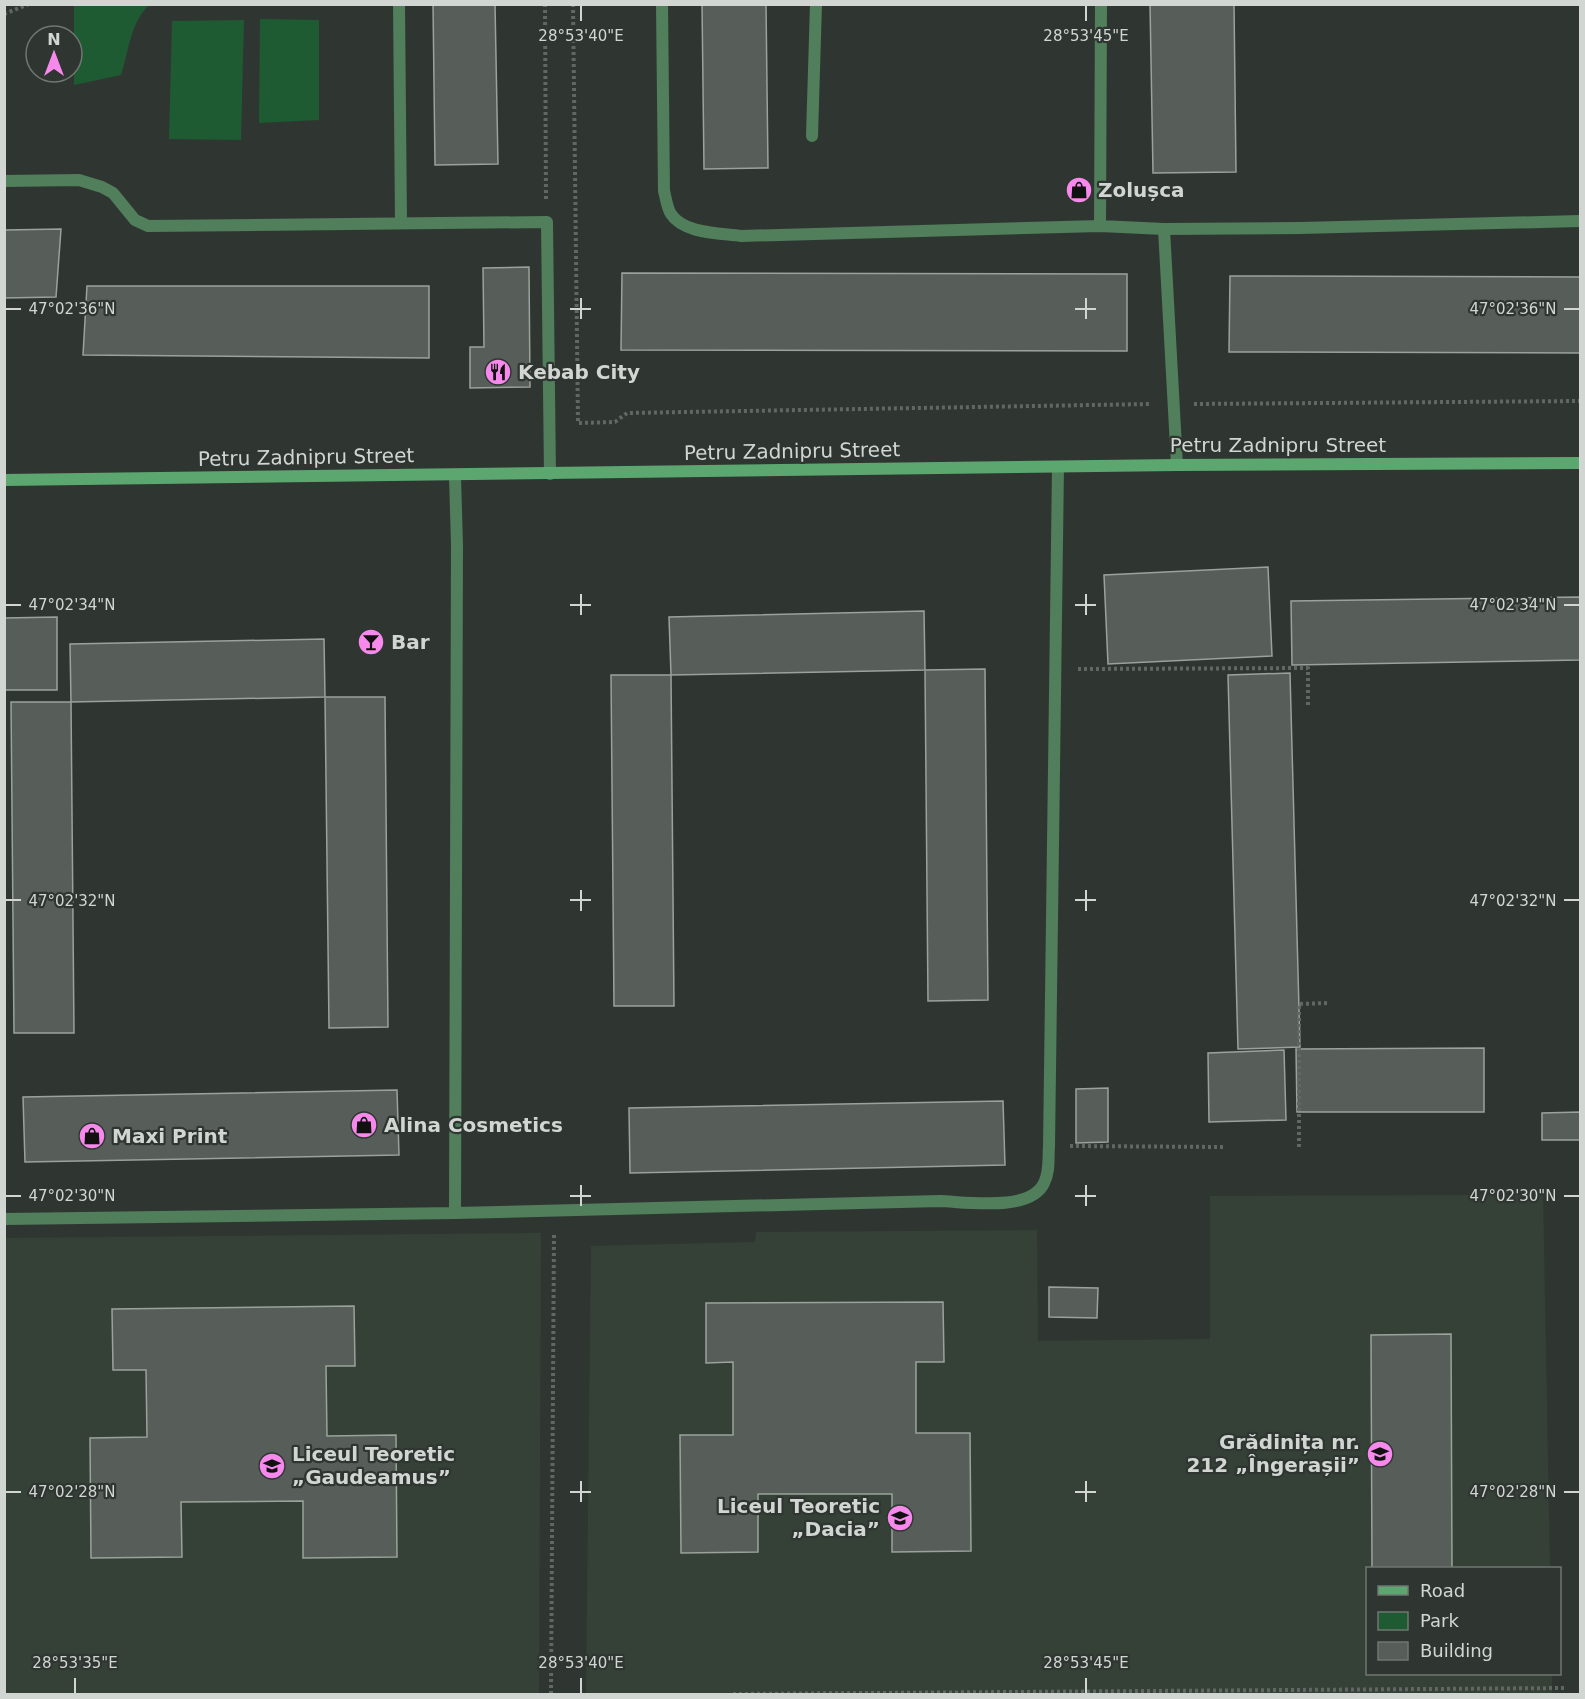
<svg xmlns="http://www.w3.org/2000/svg" width="1585" height="1699" viewBox="0 0 1585 1699" font-family="'DejaVu Sans',sans-serif">
<style>
.built{fill:#354137}
.green{fill:#1e5b32}
.building{fill:#575e59;stroke:#9ba29c;stroke-width:1.5}
.lines{fill:none;stroke-linecap:round;stroke-linejoin:round}
.path{stroke:#616763;stroke-width:4;stroke-dasharray:3 3;stroke-linecap:butt}
.lane{stroke:#517e5b;stroke-width:12}
.secondary{stroke:#5ca770;stroke-width:12}
.ticks{fill:none;stroke:#d2d6d3;stroke-width:2}
.labels{text-anchor:middle;dominant-baseline:central;stroke-width:4.5;stroke-linejoin:round;paint-order:stroke}
.poi-label{font-size:20px;font-weight:bold;fill:#d2d6d3;stroke:#2f3631;text-anchor:start}
.street-label{font-size:20px;fill:#d2d6d3;stroke:#2f3631}
.ticks-label{font-size:15px;text-anchor:middle;fill:#d2d6d3;stroke:#2f3631;stroke-width:4.5;stroke-linejoin:round;paint-order:stroke}
</style>
<rect width="100%" height="100%" fill="#2f3631"/>
<!-- built -->
<path class="built" d="M1543,1195l7,373h-182v106h184v20h-966l5,-448 164,-4 1,-10 281,-2 1,111 172,-2v-143z
M541,1233l-2,461h-534l-1,-456z"/>
<!-- green -->
<path class="green" d="M77,5h72c-19,18 -20,46 -28,70l-47,10v-79z
M260,19l59,1v100l-60,3z
M244,20l-3,120 -72,-1 3,-118z"/>
<!-- building -->
<path class="building" d="M433,4h62l3,160 -63,1z
M702,4h64l2,164 -64,1z
M1150,4h84l2,168 -83,1z
M61,229l-5,68 -52,1v-68z
M529,267l1,120 -60,1v-41h14l-1,-79z
M622,273l505,1v77l-506,-1z
M1230,276l350,1v76l-351,-1z
M87,286h342v72l-346,-3z
M1268,567l4,89 -164,8 -4,-89z
M1580,597v63l-288,5 -1,-64z
M924,611l1,59 -254,5 -2,-58z
M57,617v73h-53v-72z
M324,639l1,58 -254,5 -1,-58z
M985,669l3,331 -60,1 -3,-331z
M1290,673l10,374 -62,2 -10,-374z
M611,675h60l3,331h-60z
M325,697h60l3,330 -59,1z
M11,702h60l3,331h-60z
M1484,1048v64h-187l-1,-63z
M1284,1050l2,70 -77,2 -1,-69z
M1108,1088v54l-32,1v-54z
M397,1090l2,65 -374,7 -2,-65z
M1003,1101l2,64 -375,8 -1,-65z
M1580,1112v28h-38v-27z
M1049,1287l49,1 -1,30 -48,-1z
M943,1302l1,60h-28v71h54l1,118 -79,1v-58h-134v58l-77,1 -1,-118h53v-73l-27,1v-60z
M354,1306l1,60h-29l1,70 69,-1 1,122 -94,1v-57l-122,1 1,55 -91,1 -1,-120 57,-1 -1,-67h-33l-1,-61z
M1451,1334l1,234h-80l-1,-233z"/>
<g class="lines">
<!-- path -->
<path class="path" d="M545,4l1,197
M573,4l5,419 37,-1 12,-9 524,-9
M4,14l25,-10
M1194,404l386,-3
M1078,669l230,-1v40
M1070,1146l154,1
M1299,1147v-143l30,-1
M551,1694l3,-461
M733,1694l833,-6"/>
<!-- lane -->
<path class="lane" d="M399,4l2,219
M662,4l2,187c2,7 3,17 7,23 13,20 49,19 70,22l359,-10 64,3 136,-1 280,-7
M812,136l4,-132
M4,181l75,-1 23,7 11,6 22,27 13,6 399,-4 3,252
M1100,226l1,-222
M1164,229l13,236
M455,476l2,69 -2,668
M4,1219l451,-6 485,-12c27,1 91,11 104,-18 6,-11 4,-25 5,-37l9,-679"/>
<!-- secondary -->
<path class="secondary" d="M4,480l1173,-15 403,-2"/>
</g>
<!-- ticks -->
<path class="ticks" d="M581,6v15M1086,6v15M581,298v21M1086,298v21M6,309h15M570,309h21M1075,309h21M1564,309h15M581,594v21M1086,594v21M6,605h15M570,605h21M1075,605h21M1564,605h15M581,890v21M1086,890v21M6,900h15M570,900h21M1075,900h21M1564,900h15M581,1185v21M1086,1185v21M6,1196h15M570,1196h21M1075,1196h21M1564,1196h15M581,1481v21M1086,1481v21M6,1492h15M570,1492h21M1075,1492h21M1564,1492h15M75,1678v15M581,1678v15M1086,1678v15"/>
<!-- icons -->
<defs>
<symbol id="shop-disc" viewBox="-11 -11 22 22"><circle r="9.5" fill="#f788ec" stroke="#2f3631"/><path d="M-5-2.5h2.3a2.7 3.5 0 0 1 5.4 0H5L5.5 6h-11ZM-1.5-2.5h3a1.5 2.3 0 0 0-3 0Z" fill="#111"/></symbol>
<symbol id="restaurant-disc" viewBox="-11 -11 22 22"><circle r="9.5" fill="#f788ec" stroke="#2f3631"/><path d="M-5-6h1v4h1v-4h1v4h1v-4h1v5L-1.5 .5V6h-2V.5L-5-1ZM5-6V6H3V1.5H1.5Q1.5-4 5-6Z" fill="#111"/></symbol>
<symbol id="bar-disc" viewBox="-11 -11 22 22"><circle r="9.5" fill="#f788ec" stroke="#2f3631"/><path d="M-6-5H6L.8 .8V4.5H3.5V6h-7V4.5H-.8V.8Z" fill="#111"/></symbol>
<symbol id="school-disc" viewBox="-11 -11 22 22"><circle r="9.5" fill="#f788ec" stroke="#2f3631"/><path d="M0-5L7-2L0 1L-7-2ZM-4 1L0 2.5L4 1V4Q0 6-4 4Z" fill="#111"/></symbol>
</defs>
<g fill-rule="evenodd">
<use href="#shop-disc" x="1064" y="175" width="30" height="30"/>
<use href="#restaurant-disc" x="483" y="357" width="30" height="30"/>
<use href="#bar-disc" x="356" y="627" width="30" height="30"/>
<use href="#shop-disc" x="349" y="1110" width="30" height="30"/>
<use href="#shop-disc" x="77" y="1121" width="30" height="30"/>
<use href="#school-disc" x="1365" y="1439" width="30" height="30"/>
<use href="#school-disc" x="257" y="1451" width="30" height="30"/>
<use href="#school-disc" x="885" y="1503" width="30" height="30"/>
</g>
<g class="labels">
<!-- poi labels -->
<g class="poi-label">
<text x="1098" y="190">Zolușca</text>
<text x="518" y="372">Kebab City</text>
<text x="391" y="642">Bar</text>
<text x="384" y="1125">Alina Cosmetics</text>
<text x="112" y="1136">Maxi Print</text>
<text x="1360" y="1442" text-anchor="end">Grădinița nr.<tspan x="1360" dy="23">212 „Îngerașii”</tspan></text>
<text x="292" y="1454">Liceul Teoretic<tspan x="292" dy="23">„Gaudeamus”</tspan></text>
<text x="880" y="1506" text-anchor="end">Liceul Teoretic<tspan x="880" dy="23">„Dacia”</tspan></text>
</g>
<!-- street labels -->
<g class="street-label">
<text x="1278" y="445">Petru Zadnipru Street</text>
<text transform="translate(792 451) rotate(-1)">Petru Zadnipru Street</text>
<text transform="translate(306 457) rotate(-1)">Petru Zadnipru Street</text>
</g>
</g>
<g class="ticks-label">
<text x="581" y="41">28°53'40"E</text>
<text x="1086" y="41">28°53'45"E</text>
<text x="72" y="314">47°02'36"N</text>
<text x="1513" y="314">47°02'36"N</text>
<text x="72" y="610">47°02'34"N</text>
<text x="1513" y="610">47°02'34"N</text>
<text x="72" y="906">47°02'32"N</text>
<text x="1513" y="906">47°02'32"N</text>
<text x="72" y="1201">47°02'30"N</text>
<text x="1513" y="1201">47°02'30"N</text>
<text x="72" y="1497">47°02'28"N</text>
<text x="1513" y="1497">47°02'28"N</text>
<text x="75" y="1668">28°53'35"E</text>
<text x="581" y="1668">28°53'40"E</text>
<text x="1086" y="1668">28°53'45"E</text>
</g>
<!-- border -->
<rect width="1585" height="1699" fill="none" stroke="#d2d6d3" stroke-width="12"/>
<!-- legend -->
<rect x="1366" y="1567" width="195" height="108" fill="#2f3631" stroke="#707672" stroke-width="1.5"/>
<rect x="1378" y="1586" width="30" height="9" fill="#5ca770" stroke="#707672" stroke-width="1.5"/>
<text x="1420" y="1597" font-size="18" fill="#d2d6d3">Road</text>
<rect x="1378" y="1612" width="30" height="18" fill="#1e5b32" stroke="#707672" stroke-width="1.5"/>
<text x="1420" y="1627" font-size="18" fill="#d2d6d3">Park</text>
<rect x="1378" y="1642" width="30" height="18" fill="#575e59" stroke="#707672" stroke-width="1.5"/>
<text x="1420" y="1657" font-size="18" fill="#d2d6d3">Building</text>
<!-- north arrow -->
<g transform="translate(54 54)"><circle r="28" fill="#2f3631" stroke="#707672" stroke-width="1.5"/>
<path d="M0-4.5L10 22L0 15L-10 22Z" fill="#f788ec"/>
<text y="-9" font-size="16" font-weight="bold" text-anchor="middle" fill="#d2d6d3">N</text>
</g>
</svg>
